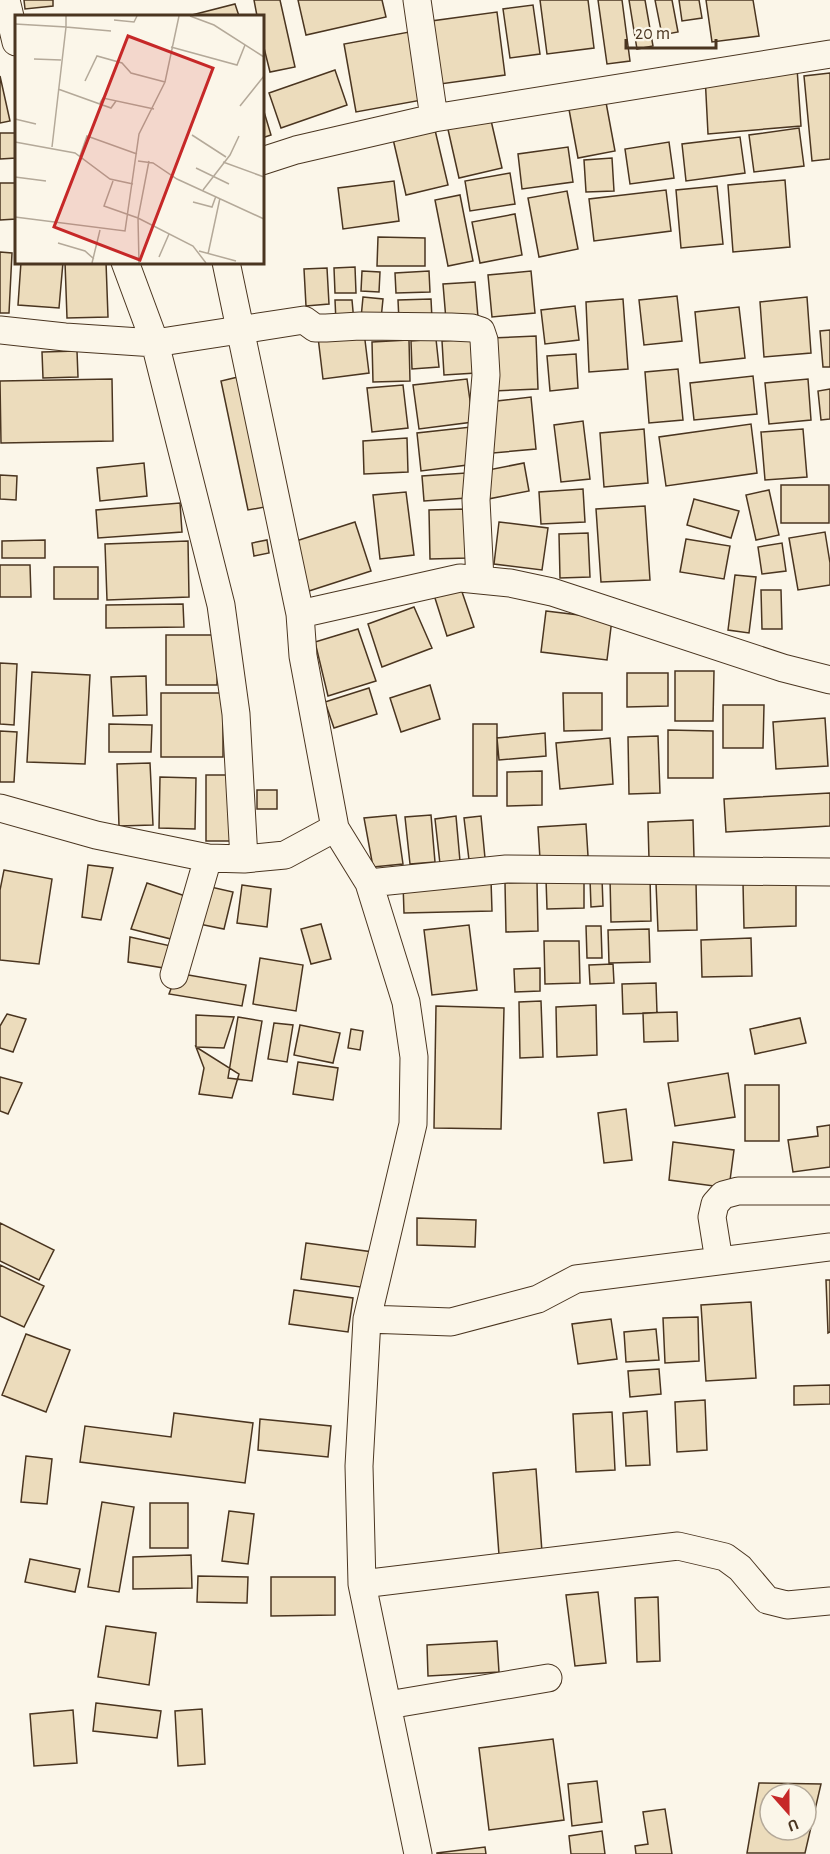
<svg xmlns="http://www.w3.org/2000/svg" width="830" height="1854" viewBox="0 0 830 1854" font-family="'Alegreya Sans',sans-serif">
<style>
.building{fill:#ecdcbc;stroke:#4a3520;stroke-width:1.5;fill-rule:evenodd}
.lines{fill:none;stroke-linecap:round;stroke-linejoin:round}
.street-casing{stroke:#4a3520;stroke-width:29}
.street{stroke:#fbf6e9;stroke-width:27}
.inset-road{fill:none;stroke:#b4a999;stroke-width:1.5}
.view{fill:#c62828;fill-opacity:0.15;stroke:#c62828;stroke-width:3}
.inset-edge{fill:none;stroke:#4a3520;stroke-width:3}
</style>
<rect width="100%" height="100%" fill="#fbf6e9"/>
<!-- building -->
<path class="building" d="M24,0h29v6l-28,3z
M254,0h26l15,67 -25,5 -8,-32v-24h-5z
M298,0h84l4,17 -80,18z
M540,0h48l6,48 -47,6z
M598,0h24l8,61 -23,3z
M629,0h16l8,46 -16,3z
M655,0h17l6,32 -16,3z
M679,0h20l3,18 -20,3z
M706,0h47l6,36 -47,6z
M235,4l4,12h-51z
M533,5l7,49 -30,4 -7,-49z
M497,12l8,63 -72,10 -9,-63z
M409,32l13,68 -66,12 -12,-68z
M797,68l4,58 -93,8 -3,-59z
M335,70l12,35 -66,23 -12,-35z
M830,73v86l-18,2 -8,-85z
M0,76l10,45 -10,2z
M605,97l10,54 -37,7 -10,-54z
M262,105l9,30 -9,3z
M490,116l12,52 -43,10 -12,-53z
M799,128l5,38 -50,6 -5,-37z
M435,130l13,55 -42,10 -13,-56z
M0,133h16v25l-16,1z
M740,137l5,36 -59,8 -4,-37z
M669,142l5,36 -44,6 -5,-35z
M568,147l5,35 -51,7 -4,-35z
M612,158l2,33 -28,1 -2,-32z
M510,173l5,31 -45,7 -5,-30z
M785,180l5,67 -57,5 -5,-67z
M394,181l5,40 -56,8 -5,-41z
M0,183h16v36l-16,1z
M717,186l6,58 -42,4 -5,-58z
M666,190l5,41 -77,10 -5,-42z
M567,191l11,58 -39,8 -11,-59z
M460,195l13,66 -25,5 -13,-66z
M515,214l7,41 -42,8 -8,-41z
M378,237l47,1v28h-48z
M0,252l12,1 -3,60h-9z
M21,262h42l-4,46 -41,-3z
M65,262h41l2,55 -41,1z
M355,267l1,26h-21l-1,-25z
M327,268l2,36 -23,2 -2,-37z
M362,271l18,1 -1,20 -18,-1z
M429,271l1,21 -34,1 -1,-20z
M531,271l4,42 -43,4 -4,-42z
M475,282l3,35 -32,3 -3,-36z
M677,296l5,45 -38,4 -5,-45z
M363,297l20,2 -2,20 -20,-1z
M807,297l4,56 -47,4 -4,-55z
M431,299l1,20 -33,2 -1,-21z
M623,299l5,70 -39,3 -3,-70z
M335,300h17l2,22h-18z
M575,306l4,34 -34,4 -4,-34z
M739,307l6,51 -45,5 -5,-51z
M830,330v37h-7l-3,-36z
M364,332l5,41 -46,6 -5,-42z
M536,336l2,53 -45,2 -2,-53z
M436,339l3,28 -27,2 -1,-28z
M473,339l3,34 -32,2 -2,-34z
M409,340l1,41 -37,1 -1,-40z
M77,351l1,26 -35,1 -1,-26z
M576,354l2,34 -28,3 -3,-35z
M678,369l5,51 -34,3 -4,-51z
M753,376l4,38 -63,6 -4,-37z
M238,377l27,130 -17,3 -27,-129z
M112,379l1,62 -112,2 -1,-62z
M467,379l6,43 -54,7 -6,-44z
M808,379l3,41 -42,4 -4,-41z
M403,385l5,43 -36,4 -5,-44z
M830,389v30l-9,1 -3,-29z
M531,397l5,52 -43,4 -5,-51z
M583,421l7,58 -29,3 -7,-57z
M751,424l6,49 -91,13 -7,-49z
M471,427l4,37 -54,7 -4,-38z
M644,429l4,54 -44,4 -4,-54z
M803,429l4,48 -42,3 -4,-48z
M407,438l1,34 -44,2 -1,-33z
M144,463l3,33 -47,5 -3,-33z
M524,463l5,28 -41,8 -5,-28z
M466,473l1,25 -43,3 -2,-25z
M0,475l17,1 -1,24 -16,-1z
M781,485h48v38h-48z
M583,489l2,33 -44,2 -2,-32z
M769,490l10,45 -23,5 -10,-45z
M406,492l8,63 -34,4 -7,-64z
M694,499l45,12 -8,27 -44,-13z
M180,503l2,29 -84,6 -2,-28z
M645,506l5,74 -49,2 -5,-73z
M466,509l2,49 -38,1 -1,-49z
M355,522l16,49 -62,20 -16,-49z
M499,522l49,6 -6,42 -48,-6z
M825,532l5,31v22l-32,5 -9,-52z
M588,533l2,44 -30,1 -1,-44z
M686,539l44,7 -6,33 -44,-7z
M45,540v18h-43v-17z
M267,540l2,13 -15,3 -2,-13z
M188,541l1,56 -82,3 -2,-56z
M782,543l4,28 -24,3 -4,-27z
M0,565h30l1,32h-31z
M54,567h44v32h-44z
M735,575l21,2 -7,56 -21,-3z
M460,586l14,41 -27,9 -13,-41z
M761,590h20l1,39h-20z
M183,604l1,23 -78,1v-23z
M414,607l18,41 -50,19 -14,-43z
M546,611l66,8 -5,41 -66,-8z
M358,629l18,52 -48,15 -13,-54z
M166,635h52l-1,50h-51z
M0,663l17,1 -3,61 -14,-1z
M675,671h39l-1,50h-38z
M32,672l58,3 -5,89 -58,-2z
M627,673h41v33l-41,1z
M146,676l1,39 -34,1 -2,-39z
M430,685l10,34 -39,13 -11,-34z
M369,688l8,26 -43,14 -9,-26z
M161,693h62v64h-62z
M563,693h39v37l-38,1z
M723,705h41l-1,43h-40z
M825,718l3,48 -52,3 -3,-47z
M109,724l43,1 -1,27h-42z
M473,724h24v72h-24z
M668,730l45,1v47h-45z
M0,731l17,1 -3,50h-14z
M545,733l1,23 -47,4 -2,-22z
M658,736l2,57 -31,1 -1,-57z
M610,738l3,46 -53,5 -4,-46z
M150,763l3,62 -34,1 -2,-62z
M542,771v34l-35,1v-34z
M206,775h31l-1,66h-30z
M160,777l36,1 -1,51 -36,-1z
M257,790h20v19h-20z
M830,793v33l-104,6 -2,-33z
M396,815l7,49 -30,3 -9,-49z
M431,815l4,47 -25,2 -5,-47z
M456,816l4,45 -20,3 -5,-45z
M481,816l4,42 -16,2 -5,-42z
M693,820l1,38 -45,1 -1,-37z
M586,824l2,32 -48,3 -2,-32z
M88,865l25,3 -12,52 -19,-3z
M4,870l48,9 -13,85 -39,-4v-70z
M650,877l1,44 -40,1 -1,-44z
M584,878v30l-37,1 -1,-30z
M602,878l1,28 -12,1 -1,-28z
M491,880l1,31 -88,2 -1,-30z
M796,881v45l-52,2 -1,-45z
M537,882l1,49 -32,1 -1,-49z
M696,882l1,48 -39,1 -2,-48z
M147,883l44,15 -20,41 -40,-10z
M202,885l31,7 -9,37 -30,-6z
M242,885l29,4 -4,38 -30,-4z
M321,924l10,35 -20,5 -10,-35z
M469,925l8,65 -45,5 -8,-65z
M586,926h15l1,32h-15z
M649,929l1,33 -41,1 -1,-33z
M130,937l41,9 -1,23 -42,-7z
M751,938l1,38 -50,1 -1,-37z
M544,941h35l1,42 -35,1z
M260,958l43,7 -7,46 -43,-7z
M613,964l1,19 -24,1 -1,-19z
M540,968v23l-25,1 -1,-23z
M177,973l69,12 -4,21 -73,-12z
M656,983l1,30 -34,1 -1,-30z
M541,1001l2,56 -23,1 -1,-56z
M596,1005l1,50 -40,2 -1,-50z
M436,1006l68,2 -3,121 -67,-1z
M677,1012l1,29 -34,1 -1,-29z
M7,1014l19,5 -13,33 -13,-4v-22z
M196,1015l38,2 -10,31 -28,-1z
M238,1017l24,4 -10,60 -24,-3z
M800,1018l6,25 -51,11 -5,-25z
M274,1023l19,2 -6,37 -19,-3z
M300,1025l40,8 -7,30 -39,-8z
M351,1029l12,2 -3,19 -12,-2z
M196,1047l43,27 -7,24 -33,-4 5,-26z
M298,1062l40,6 -5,32 -40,-6z
M728,1073l7,44 -60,9 -7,-43z
M0,1077l22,6 -14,31 -8,-3z
M745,1085h34v56h-34z
M626,1109l6,51 -28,3 -6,-50z
M830,1125v42l-37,5 -5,-32 30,-4 -1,-9z
M673,1142l61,8 -5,38 -60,-8z
M417,1218l59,2 -1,27 -58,-2z
M0,1223l54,27 -15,30 -39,-19z
M306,1243l67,9 -5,36 -67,-9z
M0,1265l44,21 -20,41 -24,-11z
M826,1280h4v52l-2,1z
M294,1290l59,8 -5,34 -59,-8z
M751,1302l5,76 -50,3 -5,-76z
M698,1317l1,44 -34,2 -2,-45z
M611,1319l6,40 -39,5 -6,-40z
M656,1329l3,31 -33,2 -2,-30z
M26,1334l44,16 -24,62 -44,-17z
M659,1369l2,25 -31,3 -2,-26z
M830,1385v19l-36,1v-19z
M705,1400l2,50 -30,2 -2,-50z
M647,1411l3,54 -24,1 -3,-53z
M612,1412l3,58 -39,2 -3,-58z
M174,1413l79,10 -8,60 -165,-21 5,-36 86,11z
M260,1419l71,7 -3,31 -70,-7z
M26,1456l26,3 -5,45 -26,-2z
M536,1469l6,83 -43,3 -6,-82z
M102,1502l32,5 -15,85 -31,-5z
M150,1503h38v45h-38z
M229,1511l25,3 -6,50 -26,-3z
M191,1555l1,33 -59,1v-32z
M30,1559l50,10 -5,23 -50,-10z
M198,1576l50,1 -1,26 -50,-1z
M271,1577h64v38l-64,1z
M598,1592l8,71 -31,3 -9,-71z
M658,1597l2,64 -23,1 -2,-64z
M106,1626l50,7 -7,52 -51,-8z
M497,1641l2,31 -71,4 -1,-31z
M96,1703l65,8 -4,27 -64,-7z
M202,1709l3,55 -27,2 -3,-55z
M73,1710l4,53 -43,3 -4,-52z
M553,1739l11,81 -75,10 -10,-82z
M597,1781l5,41 -30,4 -4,-42z
M759,1783l62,1 -16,69h-58zM770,1794h36v36h-36z
M665,1809l7,45h-36l-1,-8 13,-2 -5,-32z
M602,1831l3,23h-34l-2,-18z
M485,1847l1,7h-49v-1z"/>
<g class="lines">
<defs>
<path id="street" d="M6,0l10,42
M417,0l17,118
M262,161l34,-11 138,-32 396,-64
M125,262l30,81 66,262 15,109 8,145
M226,262l74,352 3,42 32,172 34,55 37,119 8,55 -1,67 -46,195 -8,147 3,118 56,270
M0,330l65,7 90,6 149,-23 11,8h11l34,-2 91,1 21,1 9,3 3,9 2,35 -10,125 4,80
M300,614l160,-36 50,5 42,9 231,76 47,12
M0,808l96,27 112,23 36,1 41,-4 50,-27
M369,883l137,-14 324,3
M174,975l34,-117
M719,1261l-7,-44 3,-13 8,-9 15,-4h92
M367,1319l84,3 87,-23 38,-20 254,-32
M362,1584l316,-38 47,11 15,11 27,32 20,5 43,-4
M388,1705l160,-27"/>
</defs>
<!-- street casing -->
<use href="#street" class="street-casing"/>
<!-- street -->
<use href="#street" class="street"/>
</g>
<!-- overview -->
<g transform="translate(15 15)">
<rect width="249" height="249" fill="#fbf6e9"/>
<path class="inset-road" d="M51,1v11l45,4M175,1l24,9 50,32M99,5l20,2 3,-6M0,9l51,3 -14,120M156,32l66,18 8,-20M19,44l27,1M70,66l12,-25 25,7 9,10 34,9M43,74l53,19 5,-7M85,88l3,-5 51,11M225,91l24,-30M0,104l21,5M177,120l34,22M0,127l60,11 35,26 23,5M65,141l7,-20 50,18M123,146l15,2 24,16 87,40M208,147l41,15M181,153l33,16M0,162l31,4M98,166l-9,25 34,12 55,28 13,17M188,175l27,-35 9,-19M178,187l19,5 4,-11M0,202l110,14 14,-97 26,-52 14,-66M43,228l27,8 9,8M184,236l37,10M193,239l12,-56M144,242l10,-23M77,248l8,-33M124,248l-1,-45 11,-57"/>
<path class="view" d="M113,21l85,32 -73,192 -86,-33z"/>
<rect width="249" height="249" class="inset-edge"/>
</g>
<!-- north arrow -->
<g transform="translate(788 1812) rotate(159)"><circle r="28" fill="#fbf6e9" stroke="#b4a999" stroke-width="1.5"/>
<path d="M0-4.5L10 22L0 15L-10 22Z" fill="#c62828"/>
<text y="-9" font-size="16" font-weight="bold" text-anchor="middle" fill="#4a3520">U</text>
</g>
<!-- scale -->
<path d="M626 39v9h90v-9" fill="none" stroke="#4a3520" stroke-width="3"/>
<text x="635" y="39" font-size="18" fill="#4a3520" stroke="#fbf6e9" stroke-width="4.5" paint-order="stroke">20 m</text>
</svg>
